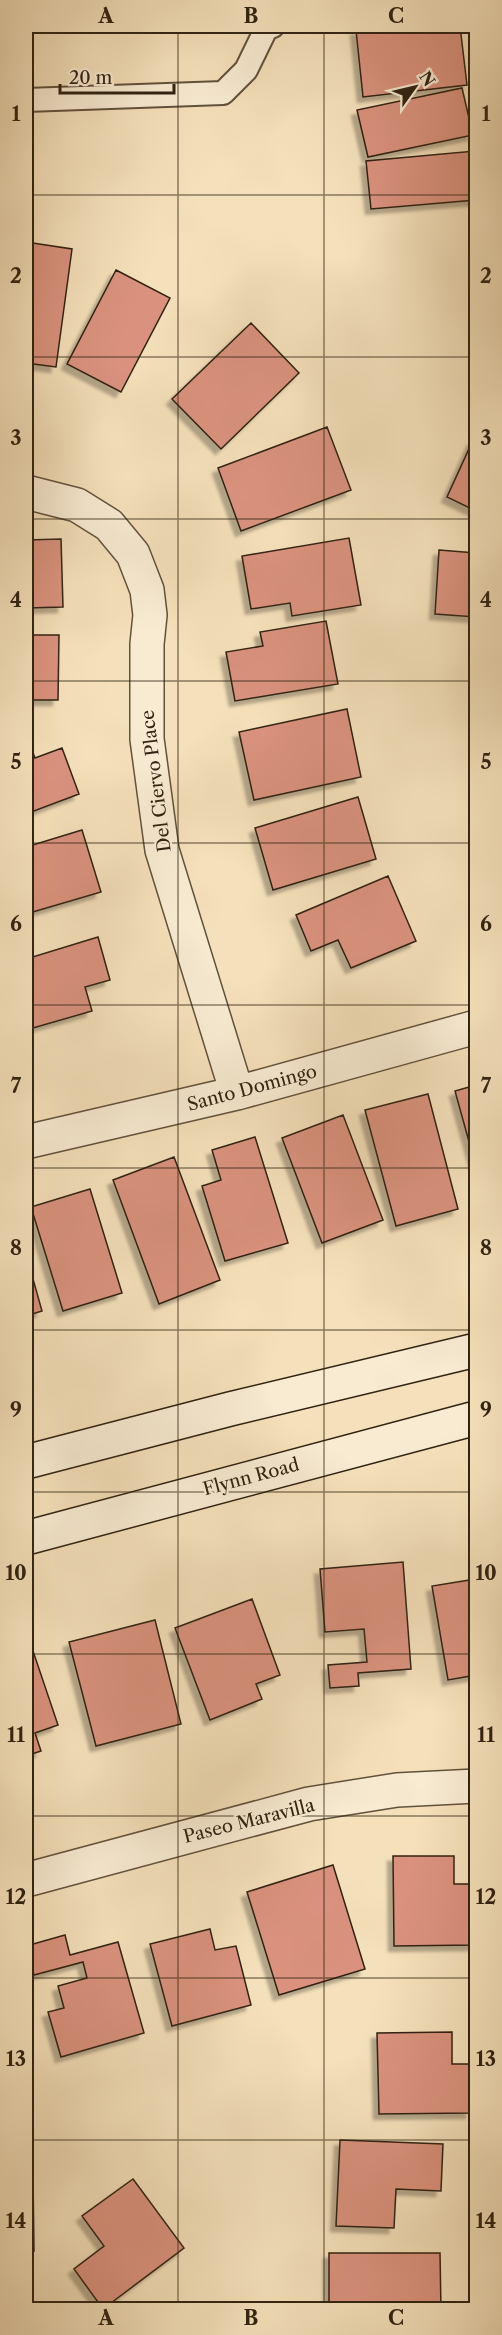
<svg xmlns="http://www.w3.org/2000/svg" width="502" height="2335" viewBox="0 0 502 2335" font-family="'Libre Caslon Text',serif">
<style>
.building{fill:#da927e;stroke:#302312;stroke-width:1.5;filter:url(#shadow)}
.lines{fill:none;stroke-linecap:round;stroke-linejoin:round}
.lane-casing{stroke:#61523c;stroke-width:26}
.street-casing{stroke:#61523c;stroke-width:36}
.secondary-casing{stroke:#302312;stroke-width:36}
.lane{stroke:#f8ebd2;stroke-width:22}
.street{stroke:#f8ebd2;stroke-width:33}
.secondary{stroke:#f8ebd2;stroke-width:33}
.grid{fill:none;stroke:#302312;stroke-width:1.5;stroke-opacity:0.55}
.labels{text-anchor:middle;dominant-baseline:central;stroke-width:4.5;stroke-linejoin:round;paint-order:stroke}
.street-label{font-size:18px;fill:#302312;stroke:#f8ebd2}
.neatline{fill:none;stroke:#302312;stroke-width:2}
.grid-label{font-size:20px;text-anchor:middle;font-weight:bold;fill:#302312}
</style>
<defs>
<filter id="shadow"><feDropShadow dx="-5.5" dy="5.5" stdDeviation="1.5" flood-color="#0004"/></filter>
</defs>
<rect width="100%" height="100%" fill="#f4e0ba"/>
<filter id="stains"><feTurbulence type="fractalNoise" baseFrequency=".00333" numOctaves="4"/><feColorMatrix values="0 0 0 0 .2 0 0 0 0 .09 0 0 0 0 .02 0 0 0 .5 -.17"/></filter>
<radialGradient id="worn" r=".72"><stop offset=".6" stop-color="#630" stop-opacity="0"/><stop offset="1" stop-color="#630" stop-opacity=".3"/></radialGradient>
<!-- building -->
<path class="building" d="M393,26h67l7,59 -104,12 -7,-67z
M462,88l11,47 -105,22 -11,-47z
M475,151l1,49 -105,9 -5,-48z
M26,242l46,7 -16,118 -30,-4z
M116,270l54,28 -49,94 -54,-28z
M251,323l48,50 -78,76 -49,-50z
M327,427l24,63 -110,41 -23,-63z
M473,440l3,1v70l-29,-14z
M349,538l12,67 -69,11 -2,-13 -39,6 -9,-53z
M61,539l2,68 -37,1v-68z
M439,550l37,3v64l-41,-3z
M326,621l12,63 -103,17 -9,-49 37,-6 -3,-14z
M26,635h33l-1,65h-32z
M347,709l14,68 -107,23 -15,-68z
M29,742l6,16 27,-10 17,46 -53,20v-71z
M358,797l18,62 -103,31 -18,-62z
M82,830l19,62 -75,22v-67z
M388,876l28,65 -65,27 -13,-28 -27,11 -15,-36z
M98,937l12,43 -25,7 7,24 -66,19v-71z
M476,1085v82l-21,-76z
M428,1094l30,115 -62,17 -31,-116z
M343,1115l40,105 -61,23 -40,-105z
M255,1137l33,106 -63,18 -23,-75 19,-6 -9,-30z
M174,1157l46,123 -61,24 -46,-124z
M90,1189l32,104 -59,18 -32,-104z
M26,1254l16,57 -16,5z
M403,1562l8,107 -53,4 1,13 -29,2 -2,-23 39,-3 -3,-33 -39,3 -5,-63z
M476,1579v96l-28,5 -16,-94z
M252,1599l28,76 -24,9 6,15 -52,21 -35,-92z
M155,1620l26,104 -85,22 -27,-104z
M33,1651l25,74 -23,8 6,18 -15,5v-102z
M393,1856h61v28h20l1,61 -81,1z
M333,1865l32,104 -86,26 -32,-103z
M210,1929l5,21 21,-4 15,59 -79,21 -22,-82z
M65,1935l5,20 48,-13 26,91 -83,24 -13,-45 16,-4 -6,-22 29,-8 -4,-16 -49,13 -8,-29z
M452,2032v32h18l1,49 -92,1 -2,-81z
M340,2140l103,4 -2,47 -45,-2 -2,39 -58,-2z
M26,2176h7l1,75h-8z
M133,2179l51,69 -81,61 -29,-40 30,-23 -22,-30z
M329,2253h111l1,57h-112z"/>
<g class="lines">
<defs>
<path id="lane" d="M26,100l197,-7 23,-23 20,-41 7,-3"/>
<path id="street" d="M26,492l51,13 32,20 24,29 14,36 3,25 -3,29v95l15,111 75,243
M26,1142l211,-49 239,-66
M26,1880l283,-76 88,-14 79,-4"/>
<path id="secondary" d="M26,1462l204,-53 246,-59
M26,1538l450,-120"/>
</defs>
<!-- lane casing -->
<use href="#lane" class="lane-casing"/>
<!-- street casing -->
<use href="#street" class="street-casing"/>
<!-- secondary casing -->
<use href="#secondary" class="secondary-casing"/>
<!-- lane -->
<use href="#lane" class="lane"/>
<!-- street -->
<use href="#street" class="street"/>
<!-- secondary -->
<use href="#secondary" class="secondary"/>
</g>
<!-- grid -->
<path class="grid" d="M178,26v2284M324,26v2284M26,195h450M26,357h450M26,519h450M26,681h450M26,843h450M26,1005h450M26,1168h450M26,1330h450M26,1492h450M26,1654h450M26,1816h450M26,1978h450M26,2140h450"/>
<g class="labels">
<!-- street labels -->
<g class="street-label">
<text transform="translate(156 781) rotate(-97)">Del Ciervo Place</text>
<text transform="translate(252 1088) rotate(-15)">Santo Domingo</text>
<text transform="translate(251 1477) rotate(-15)">Flynn Road</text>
<text transform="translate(249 1821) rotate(-14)">Paseo Maravilla</text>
</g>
</g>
<!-- margin -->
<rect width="502" height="2335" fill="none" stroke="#f4e0ba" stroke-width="66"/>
<!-- north arrow -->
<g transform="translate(415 87) rotate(56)" stroke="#f8ebd2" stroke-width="4.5" paint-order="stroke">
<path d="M0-4.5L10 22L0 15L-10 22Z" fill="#302312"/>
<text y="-9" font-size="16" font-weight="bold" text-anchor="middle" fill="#302312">N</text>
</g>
<!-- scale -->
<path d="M60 84v9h114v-9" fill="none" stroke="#302312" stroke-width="3"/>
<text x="69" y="84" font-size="18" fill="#302312" stroke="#f8ebd2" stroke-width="4.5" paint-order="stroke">20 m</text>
<rect x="33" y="33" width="436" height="2269" class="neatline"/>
<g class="grid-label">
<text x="106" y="23">A</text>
<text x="251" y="23">B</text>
<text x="396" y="23">C</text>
<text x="16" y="121">1</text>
<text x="486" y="121">1</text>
<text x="16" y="283">2</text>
<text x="486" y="283">2</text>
<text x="16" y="445">3</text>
<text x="486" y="445">3</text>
<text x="16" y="607">4</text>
<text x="486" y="607">4</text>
<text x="16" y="769">5</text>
<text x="486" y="769">5</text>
<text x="16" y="931">6</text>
<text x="486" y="931">6</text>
<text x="16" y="1093">7</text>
<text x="486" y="1093">7</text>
<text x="16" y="1255">8</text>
<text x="486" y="1255">8</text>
<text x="16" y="1417">9</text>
<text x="486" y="1417">9</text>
<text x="16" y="1580">10</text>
<text x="486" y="1580">10</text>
<text x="16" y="1742">11</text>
<text x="486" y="1742">11</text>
<text x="16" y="1904">12</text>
<text x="486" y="1904">12</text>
<text x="16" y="2066">13</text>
<text x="486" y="2066">13</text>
<text x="16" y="2228">14</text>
<text x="486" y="2228">14</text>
<text x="106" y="2325">A</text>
<text x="251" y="2325">B</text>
<text x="396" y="2325">C</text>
</g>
<rect width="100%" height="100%" filter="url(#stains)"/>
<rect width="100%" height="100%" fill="url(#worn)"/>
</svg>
